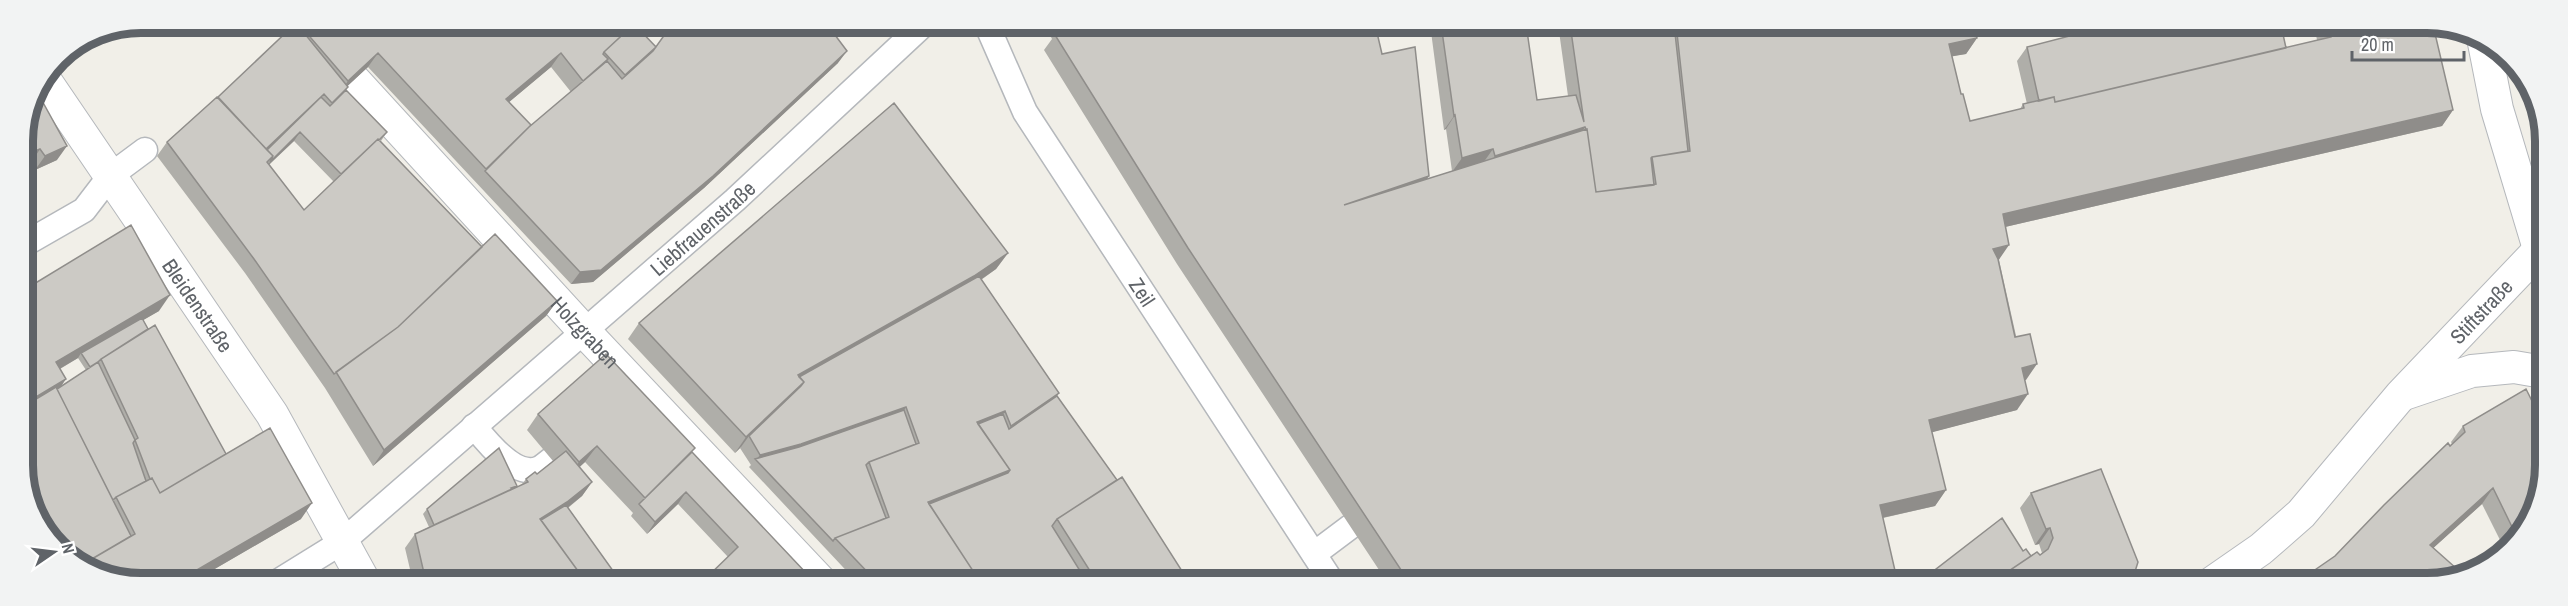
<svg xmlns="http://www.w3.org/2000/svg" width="2568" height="606" viewBox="0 0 2568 606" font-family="'Archivo Narrow',sans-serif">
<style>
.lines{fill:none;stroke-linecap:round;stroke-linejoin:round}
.pedestrian-casing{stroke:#b5b8bc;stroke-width:27}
.minor-casing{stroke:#b5b8bc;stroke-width:34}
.pedestrian{stroke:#fff;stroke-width:24}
.minor{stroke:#fff;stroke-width:32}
.wall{fill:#afaea9;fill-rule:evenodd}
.shaded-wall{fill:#8f8d8a}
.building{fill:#cccac5;stroke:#8f8d8a;stroke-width:1.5}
.labels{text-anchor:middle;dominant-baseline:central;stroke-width:4.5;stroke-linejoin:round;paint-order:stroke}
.street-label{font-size:21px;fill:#5f6368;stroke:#fff}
.rim{fill:none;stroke:#5f6368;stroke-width:8}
</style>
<rect width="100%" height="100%" fill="#f1efe8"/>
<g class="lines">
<defs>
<g id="pedestrian">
<path id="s1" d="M986,23l39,89 307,470"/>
<path d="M23,245l61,-35 26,-34 35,-26"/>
<path d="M474,426c13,16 42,54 66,42 4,-2 8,-6 12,-9"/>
<path d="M1314,554l36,-27"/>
<path id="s2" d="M279,581l63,-39 393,-342 190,-177"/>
</g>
<g id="minor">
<path d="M2484,43l13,66 46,153"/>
<path id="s3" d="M43,77l229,337 92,167"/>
<path id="s4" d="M354,80l231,252 236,250"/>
<path d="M2404,394l68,-23 42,-4 29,5"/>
<path id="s5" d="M2212,583l49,-34 40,-35 100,-119 142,-149"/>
</g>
</defs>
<!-- pedestrian casing -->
<use href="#pedestrian" class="pedestrian-casing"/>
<!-- minor casing -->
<use href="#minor" class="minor-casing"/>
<!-- pedestrian -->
<use href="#pedestrian" class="pedestrian"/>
<!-- minor -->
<use href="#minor" class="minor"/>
</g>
<!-- wall -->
<path class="wall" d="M296,23h334l26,24 182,16 -134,125 -111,94 -22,2 -203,-217 -21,19 -1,4 41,42 -6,9 101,106 75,54 -11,15 -173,150 -48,-78 -80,-115 -88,-117 10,-14 51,-45zM551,67l20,25 -42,35 -20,-25zM294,141l40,41 -30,28 -35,-45z
M1044,23l331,1 7,30 45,125 25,-8 -6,-42 -2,1 -14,-106h96l11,76 31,-4 -10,-72h416l3,14 -11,16 -14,2 9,38 9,27 50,-12 3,-5h4l-10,-43 10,-14 50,-13 -2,-10 206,1 5,23 31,-8 -3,-15h119l20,85 -11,16 -437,101 -6,33 27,120h-1l-8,30 -85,22 14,58 -11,16 -52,12 13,57 -3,4 1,4 -507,-1 -210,-318 -133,-214 8,-11z
M23,134l34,26 -22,10 -4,-7 -8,3z
M1008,253l-12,16 -15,11 76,116 132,186h-332l-108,-115 2,-2 -11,-17 1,-1 -6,6 -107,-114 11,-16z
M24,290l135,21 -16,9 83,134 75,65 -107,62h-76l-93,-93zM78,358l8,12 -25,16 -1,-17z
M538,414l154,38 116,123 -5,7h-101l26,-25 -50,-53 -31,30 -16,-18 2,-3 -48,-51 -6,5 13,15 -10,14 -14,12 53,74h-208l-8,-34 10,-14 14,-7 -6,-13 4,-5 90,-23 -2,2 7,-4 4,-5 11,-5 16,-13 -26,-31z
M2463,426l80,62 -37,64 -24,-48 -49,44 -98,8 117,-112 -1,-2z
M2031,493l102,85 -3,5h-204l-1,-1 6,-9 92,-22 8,5 9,-1 2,-2 -3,-9 -4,1 -15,-37z"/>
<!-- shaded-wall -->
<path class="shaded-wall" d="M1977,38l-11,16 -29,5 12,-15z
M847,51l-9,12 -134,125 -111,94 -22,2 9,-12z
M378,53l-10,14 -30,28 10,-14z
M561,53l-10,14 -55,46 10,-14z
M2453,110l-11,16 -450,104 11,-16z
M1455,115l-9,14 -2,1 10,-14z
M1585,127l-9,14 -91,29 10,-14z
M300,132l-6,9 -31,29 7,-8z
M67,146l-10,14 -22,10 10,-14z
M40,149l-9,14 -8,3v-10z
M1493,149l-10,14 -31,9 10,-14z
M1429,176l-11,16 -74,13z
M2009,245l-11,16 -5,-12z
M1008,253l-12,16 -33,23 -177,99 12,-16z
M170,295l-11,16 -76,44 -2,-2 -3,5 -34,20 12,-16z
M557,301l-11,15 -173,150 11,-16z
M2037,364l-11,16 -16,3 12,-15z
M66,379l-10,15 -31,19 11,-16z
M804,382l-11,16 -44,38 -8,11 -6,6 11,-16z
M1059,393l-8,12 -48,33 8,-12z
M2028,394l-11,16 -99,26 11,-16z
M906,407l-8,12 -142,41 4,-5z
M1005,411l-8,12 -22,2 2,-3z
M597,446l-12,16 -17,16 11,-16z
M1010,470l-8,12 -73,28 -1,-8z
M592,482l-10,14 -25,20 -15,10 -2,-7z
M2493,488l-11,16 -63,57 11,-16z
M1946,490l-11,16 -67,15 12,-16z
M686,492l-8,12 -31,30 8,-12z
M312,503l-11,16 -107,62h-16z
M2050,528l-11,16 -4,1 11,-16z"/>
<!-- building -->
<path class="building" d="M296,23l52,64 -16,16 -8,-9 -58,55 -48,-52z
M298,23h332l3,2 -29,27 -1,2 5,5 -25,22 -22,-28 -55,46 25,26 -45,44 -108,-116 -30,28z
M673,23h153l21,28 -134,125 -112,94 -21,2 -95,-101 44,-44 78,-66 15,18 31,-28z
M1064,23l311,1 7,30 33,-7 14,129 -85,29 243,-76 9,63 60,-8 -4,-27 38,-6 -14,-127h298l3,14 -28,6 12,50h2l7,27 54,-13 -1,-4 31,-7 1,5 276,-65 -3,-12h105l20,85 -450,104 6,31 -16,4 5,10 17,78 15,-3 7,30 -15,4 6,26 -99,26 17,70 -66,15 16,70 -3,1 1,7 -485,-1 -221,-334 -133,-213 11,-7z
M634,24l22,23 -31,28 -21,-23z
M1441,24h85l11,76 39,-5 8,27 -14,-98h104l14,127 -36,6 -1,1 3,27 -58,7 -9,-63h-1l-1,-2 -90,29 -2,-7 -31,9 -7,-43 -1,1z
M2088,24l193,1 5,23 -231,54 -1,-5 -15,4 -12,-54 62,-16z
M35,88l32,58 -22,10 -5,-7 -17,7v-22z
M346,90l41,42 -8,8 -1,-1 -37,35 -41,-42 -30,30 3,-6 -6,-6 54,-53 9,9z
M217,97l56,59 -6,6 37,48 74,-71 104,108 -84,80 -64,47 -80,-115 -87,-117z
M894,103l114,150 -34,23 -176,99 6,7 -58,55 -107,-114z
M131,225l39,70 -114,67 10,17 -30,18 -11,-18h-1v-89z
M495,234l62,67 -173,149 -48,-78 62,-45z
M979,276l80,117 -48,33 -6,-15 -28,11 33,48 -82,32 47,72 6,-4 8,12h-112l-42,-44 54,-21 -20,-55 50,-19 -13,-36 -105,37 -41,11 -11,-19 52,-50 3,-4 -5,-5z
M142,318l6,11 -47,30 -3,3 -8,5 -9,-14z
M155,325l71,129 -66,39 -8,-15 -2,1 -15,-39 3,-2 -37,-79z
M606,354l89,94 -50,50 -48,-52 -18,16 -41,-48z
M98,362l37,78 -2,3 13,38 -30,16 -3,3 -56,-111z
M24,386l9,15 23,-14 75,149 -46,27 -28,-14 -32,-61z
M2526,389l17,34v65l-27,47 -23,-47 -63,57 27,24 -6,7 -17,7h-138l39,-27 49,-51 64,-62 2,3 15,-14 -2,-6z
M1057,396l60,84 -60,39 -5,7 30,48 -14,8h-79l-8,-12 -6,4 -46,-70 79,-31 2,-3 -32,-46 25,-10 6,15z
M904,410l12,34 -47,18 -3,3 20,53 -51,20 -2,3 -78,-82 44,-12z
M270,428l42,75 -134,78h-60l-33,-18 50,-29 -19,-37 36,-19 8,15z
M499,448l18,38 -6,2 1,1 -78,36 -7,-16z
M566,451l26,31 -25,20 -27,17 46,63h-160l-11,-48 113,-52 -2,-3 9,-7 2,2z
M692,452l116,123 -7,7h-99l36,-35 -52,-55 -31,30 -16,-18z
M2101,469l37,93 -5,16 -7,5h-135l46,-31 3,3 8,-6 5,-11 -3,-10 -4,1 -15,-36z
M1122,477l67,105h-92l-40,-63z
M566,505l55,77h-35l-45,-62z
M2002,518l21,33 3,-2 5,7 -40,27h-53l-7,-10z
M1085,572l6,10h-23z"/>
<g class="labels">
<!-- street labels -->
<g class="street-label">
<text stroke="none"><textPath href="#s2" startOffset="552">Liebfrauenstraße</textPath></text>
<text stroke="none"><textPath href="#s1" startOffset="312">Zeil</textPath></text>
<text stroke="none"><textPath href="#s3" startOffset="276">Bleidenstraße</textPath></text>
<text stroke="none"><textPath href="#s5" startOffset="384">Stiftstraße</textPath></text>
<text stroke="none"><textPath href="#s4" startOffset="342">Holzgraben</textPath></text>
</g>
</g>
<!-- crop -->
<path d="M0 0H2568V606H0ZM141 33H2427A108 108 0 0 1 2535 141V465A108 108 0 0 1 2427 573H141A108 108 0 0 1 33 465V141A108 108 0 0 1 141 33Z" fill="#f2f3f3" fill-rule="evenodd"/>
<path class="rim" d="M141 33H2427A108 108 0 0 1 2535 141V465A108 108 0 0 1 2427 573H141A108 108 0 0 1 33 465V141A108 108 0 0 1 141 33Z"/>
<!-- north arrow -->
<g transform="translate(54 552) rotate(76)" stroke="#ffffff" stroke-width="4.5" paint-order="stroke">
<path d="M0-4.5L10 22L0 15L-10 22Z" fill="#5f6368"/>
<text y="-9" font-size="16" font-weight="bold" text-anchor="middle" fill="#5f6368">N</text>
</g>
<!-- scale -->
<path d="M2352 51v9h112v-9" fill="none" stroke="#5f6368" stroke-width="3"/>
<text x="2361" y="51" font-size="18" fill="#5f6368" stroke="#ffffff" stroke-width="4.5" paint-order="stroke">20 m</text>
</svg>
